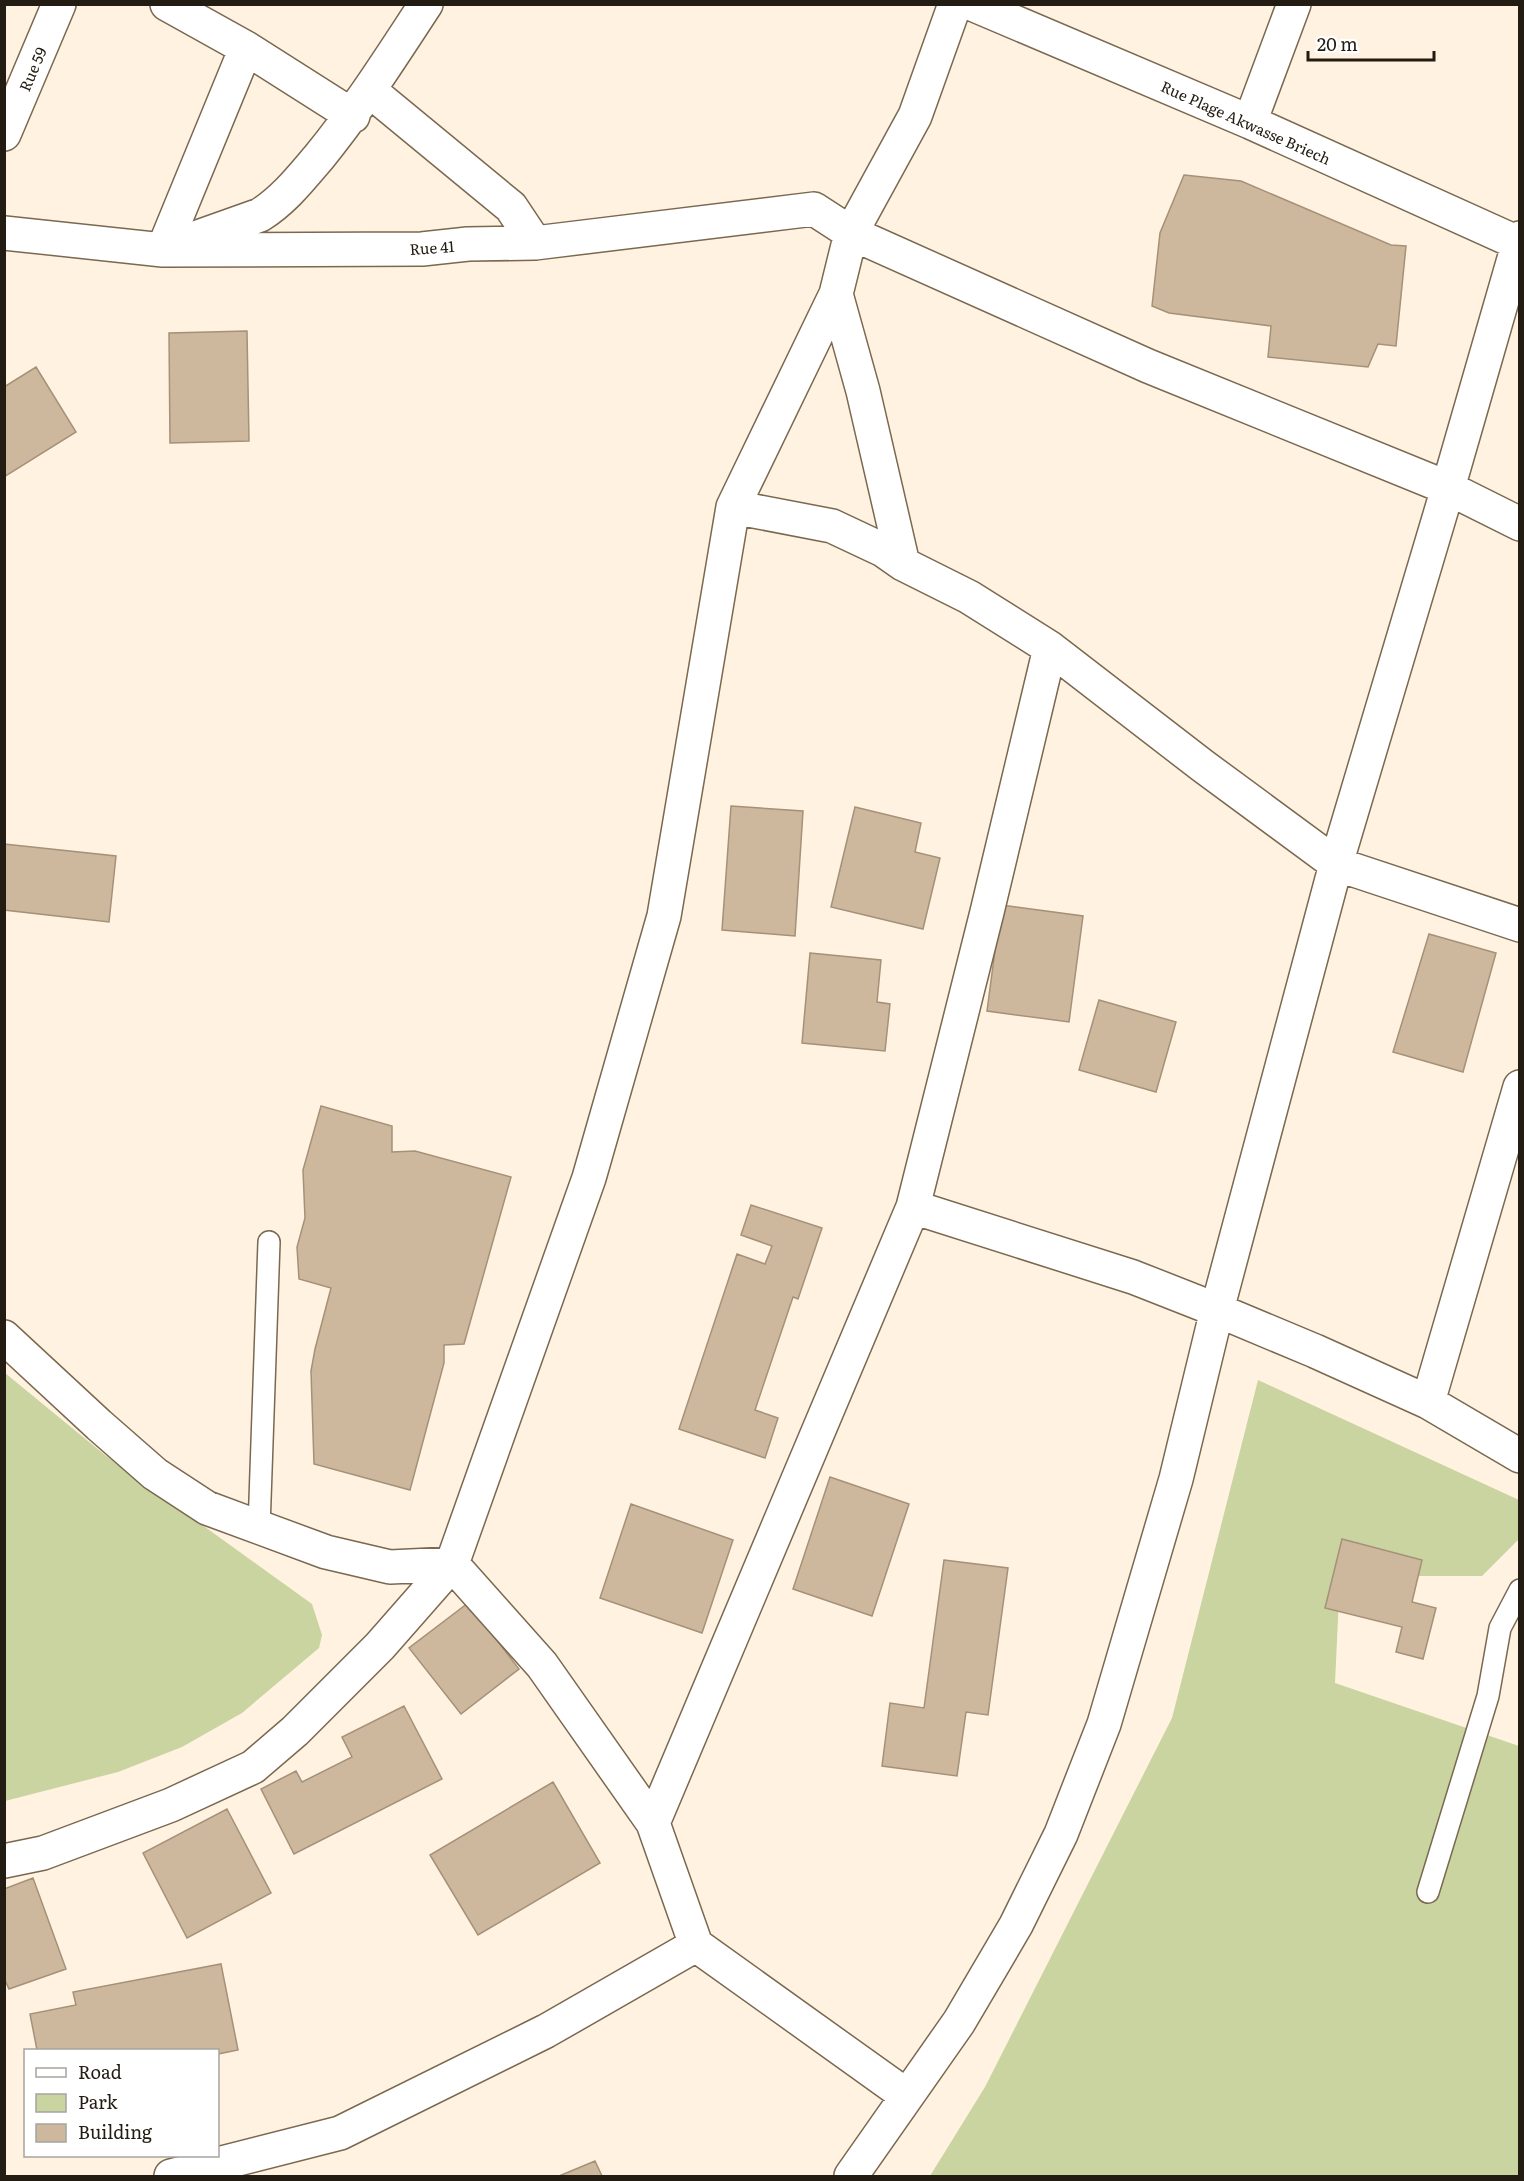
<svg xmlns="http://www.w3.org/2000/svg" width="1524" height="2181" viewBox="0 0 1524 2181" font-family="Literata,serif">
<style>
.green{fill:#c9d4a0}
.building{fill:#cdb89d;stroke:#a59178;stroke-width:1.5}
.lines{fill:none;stroke-linecap:round;stroke-linejoin:round}
.lane-casing{stroke:#7a684f;stroke-width:24}
.street-casing{stroke:#7a684f;stroke-width:36}
.lane{stroke:#fff;stroke-width:21}
.street{stroke:#fff;stroke-width:33}
.labels{text-anchor:middle;dominant-baseline:central;stroke-width:4.5;stroke-linejoin:round;paint-order:stroke}
.street-label{font-size:15px;fill:#231c12;stroke:#fff}
</style>
<rect width="100%" height="100%" fill="#fff2e1"/>
<!-- green -->
<path class="green" d="M5,1373l100,82 207,149 10,31 -3,13 -77,65 -60,34 -64,25 -113,29z
M1258,1380l261,120v39l-37,37h-142l-5,107 184,63v430h-589l55,-89 187,-369z"/>
<!-- building -->
<path class="building" d="M1184,175l57,6 150,64 15,1 -10,100 -18,-2 -10,23 -100,-10 3,-31 -102,-13 -17,-7 8,-73z
M247,331l2,110 -79,2 -1,-110z
M36,367l40,65 -72,45v-90z
M731,806l72,5 -8,125 -73,-6z
M855,807l66,16 -6,29 25,6 -17,71 -92,-22z
M4,844l112,12 -7,66 -105,-12z
M1001,905l82,11 -14,106 -82,-11z
M1429,934l67,19 -33,119 -70,-20z
M810,953l71,7 -4,42 13,2 -5,47 -83,-8z
M1099,1000l77,22 -20,70 -77,-22z
M321,1106l71,20v26l23,-1 96,26 -47,167 -20,1v18l-34,127 -96,-26 -3,-93 4,-22 16,-61 -32,-9 -2,-32 8,-29 -2,-48z
M751,1205l71,23 -24,71 -5,-2 -38,113 23,8 -13,40 -86,-29 58,-175 28,10 7,-18 -31,-11z
M830,1477l79,27 -37,112 -79,-27z
M631,1504l102,36 -31,93 -102,-35z
M1342,1539l80,21 -10,42 24,6 -13,51 -27,-7 6,-25 -77,-19z
M944,1560l64,8 -20,147 -22,-3 -9,64 -75,-10 8,-63 34,5z
M468,1603l51,66 -58,45 -52,-66z
M404,1706l38,73 -148,75 -33,-65 35,-18 6,11 50,-25 -10,-20z
M553,1782l47,81 -122,72 -48,-80z
M227,1809l44,84 -84,45 -44,-85z
M33,1878l33,91 -57,20 -5,-11v-89z
M221,1964l17,86 -20,4v-4h-181l-7,-36 46,-9 -3,-13z
M595,2161l7,15h-43z"/>
<g class="lines">
<defs>
<path id="lane" d="M259,1528l10,-286
M1428,1892l60,-196 12,-68 20,-38"/>
<path id="street" d="M167,4l79,44 107,68
M972,4l278,118 268,121
M369,90l142,117 24,36
M1250,122l44,-118
M4,134l55,-130
M4,233l159,17 259,-1 46,-5 67,-1 279,-34 37,24 297,133 300,122 72,36
M184,242l76,-27c24,-15 41,-37 59,-58 40,-49 72,-100 107,-153
M163,250l83,-202
M836,294l27,97 40,173
M733,507l99,19 51,24 20,14 66,33 81,51 153,118 133,98 184,61
M913,1207l220,70 84,33 98,41 113,51 92,54
M4,1337l95,88 56,49 52,34 119,44 64,15 62,-3 90,101 111,158 43,122 211,151
M1428,1402l92,-315
M653,1823l260,-616 74,-295 63,-264
M4,1861l39,-8 128,-48 82,-38 42,-36 85,-85 72,-82 137,-386 75,-262 69,-409 103,-213 15,-61 64,-117 40,-112
M171,2176l169,-43 206,-102 150,-86
M851,2176l108,-154 57,-97 45,-91 43,-110 72,-245 41,-169 119,-446 112,-376 72,-250"/>
</defs>
<!-- lane casing -->
<use href="#lane" class="lane-casing"/>
<!-- street casing -->
<use href="#street" class="street-casing"/>
<!-- lane -->
<use href="#lane" class="lane"/>
<!-- street -->
<use href="#street" class="street"/>
</g>
<g class="labels">
<!-- street labels -->
<g class="street-label">
<text transform="translate(32 69) rotate(-67)">Rue 59</text>
<text transform="translate(1246 122) rotate(24)">Rue Plage Akwasse Briech</text>
<text transform="translate(432 247) rotate(-4)">Rue 41</text>
</g>
</g>
<!-- border -->
<rect width="1524" height="2181" fill="none" stroke="#231c12" stroke-width="12"/>
<!-- legend -->
<rect x="24" y="2049" width="195" height="108" fill="#ffffff" stroke="#a7a4a0" stroke-width="1.5"/>
<rect x="36" y="2068" width="30" height="9" fill="#ffffff" stroke="#a7a4a0" stroke-width="1.5"/>
<text x="78" y="2079" font-size="18" fill="#231c12">Road</text>
<rect x="36" y="2094" width="30" height="18" fill="#c9d4a0" stroke="#a7a4a0" stroke-width="1.5"/>
<text x="78" y="2109" font-size="18" fill="#231c12">Park</text>
<rect x="36" y="2124" width="30" height="18" fill="#cdb89d" stroke="#a7a4a0" stroke-width="1.5"/>
<text x="78" y="2139" font-size="18" fill="#231c12">Building</text>
<!-- scale -->
<path d="M1308 51v9h126v-9" fill="none" stroke="#231c12" stroke-width="3"/>
<text x="1317" y="51" font-size="18" fill="#231c12" stroke="#ffffff" stroke-width="4.5" paint-order="stroke">20 m</text>
</svg>
